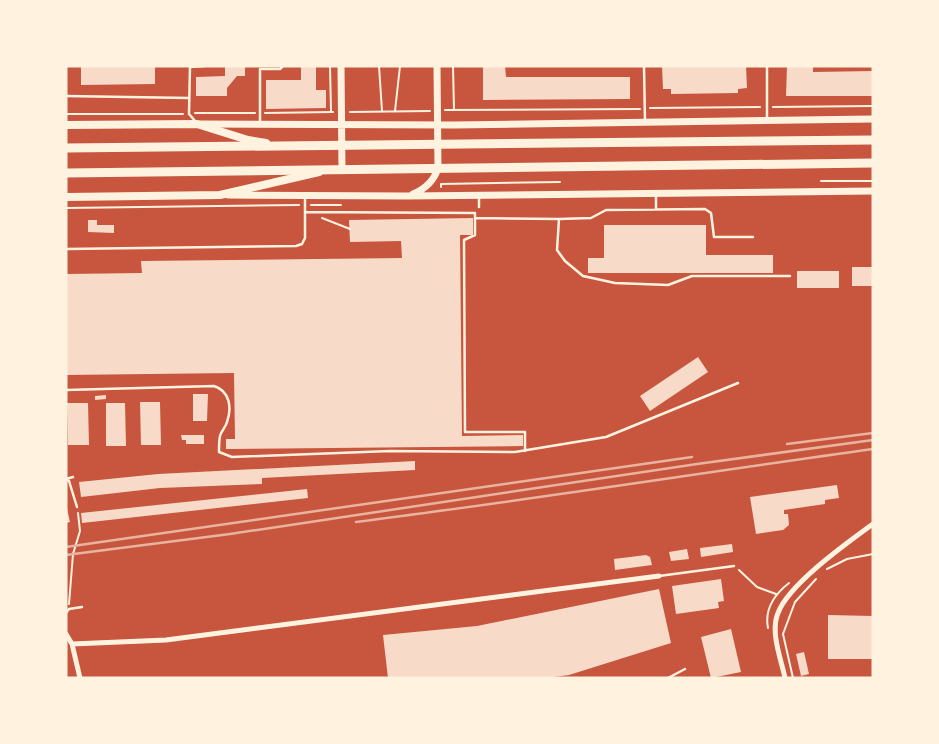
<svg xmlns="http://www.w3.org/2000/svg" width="939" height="744" viewBox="0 0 939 744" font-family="'DejaVu Sans',sans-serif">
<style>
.building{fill:#f7dbc8}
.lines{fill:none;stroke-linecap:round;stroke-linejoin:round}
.path{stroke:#fff3e0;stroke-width:2}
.service{stroke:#fff3e0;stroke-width:2.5}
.minor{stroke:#fff3e0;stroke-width:5}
.tertiary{stroke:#fff3e0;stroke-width:7}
.secondary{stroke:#fff3e0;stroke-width:8}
.primary{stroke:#fff3e0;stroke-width:9}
.rail{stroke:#e9b49f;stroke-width:2.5}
</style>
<rect width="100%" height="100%" fill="#c8553d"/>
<!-- building -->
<path class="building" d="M81,66h74v18l-74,1z
M225,66h20v10h-8l-10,12v8h-31v-19l29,-1z
M301,66h15v24h10v18l-60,1v-29h35z
M483,66h22l1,11h124v22l-147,1z
M662,66h84l1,22 -9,1v4l-67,1v-5h-8z
M787,66h26v6l60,-1v25h-87z
M473,218v17h-13l2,201 61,-1v11l-297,3v-10h9l-1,-66 -168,2v-101l76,-1 -1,-12 261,-3 -1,-17 -51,1 -1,-22z
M88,220h9v5h17v8l-26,-1z
M604,225h102v30h67v18h-185v-15h16z
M852,267h21v19h-21z
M797,271h42v17h-42z
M698,357l10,15 -58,39 -10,-15z
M193,394h15l-1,27h-14z
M106,395v4l-11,1v-4z
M140,402h20l1,43h-20z
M67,403h21l1,42h-21z
M106,403h19l1,43h-20z
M181,435h23v9h-18v-4h-4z
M415,461v9l-153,8v6l-102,4 -79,9 -2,-15 79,-8z
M837,485l2,13 -14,2v4l-41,6v4h4l1,11 -6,5 -27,4 -6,-37z
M307,489l1,9 -226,25 -1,-10z
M66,504l4,18 -4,1z
M732,544l1,8 -32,5 -1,-9z
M687,549l2,10 -18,2 -2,-9z
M646,555l4,2 2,8 -37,5 -1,-11z
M721,579l3,22 -6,1 1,6 -43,6 -4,-28z
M659,589l12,54 -102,32 -23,3h-158l-5,-43 94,-9z
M828,615l45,1v43h-45z
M731,629l10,43 -30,6 -10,-41z
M804,652l5,22 -8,2 -5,-22z"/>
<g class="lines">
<!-- path -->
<path class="path" d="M330,66l1,45
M379,66l3,45
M453,66l1,44
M773,107l100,-1
M650,108l110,-1
M445,110l195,-1
M395,111l5,-45
M350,112l80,-1
M195,113h60
M265,113l68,-1
M66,114h117
M821,181h52
M441,187v-3l119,-2
M311,205h30
M66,208l233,-3
M322,218l28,11
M827,569l20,-10 26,-5
M739,570l18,17 19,7
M69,604l4,-50 7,-23 -2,-18
M768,628c-4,-20 7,-34 21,-45
M793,678l-10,-44 12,-32 21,-23"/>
<!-- service -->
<path class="service" d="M190,66l-1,48 7,8
M644,66l1,56
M767,66v53
M190,67l14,-1
M66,96l123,2
M260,124v-55h20l3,-3
M656,195v14
M479,207v-10
M305,212l170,1v22l-11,5 1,192h60v19
M475,218l84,1
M753,237h-39l-3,-24 -6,-4 -99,1 -15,8 -32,1 -2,31 8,11 18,15 32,7 53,2 24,-9h98
M66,249l230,-3 6,-2 3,-6v-41
M66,390l148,-4c16,5 18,22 13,36 -1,5 -6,9 -7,14 -1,5 -1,11 -1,16l13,5 158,-6 125,1 91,-15 132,-54
M66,479l3,2 8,26
M66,479l7,-2
M659,576l75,-10
M66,613l3,-4 13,-2
M668,678l17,-9"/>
<!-- minor -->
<path class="minor" d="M66,634l6,10 8,34
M72,644l94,-4 493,-64
M785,678c-4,-19 -15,-46 -7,-65 11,-29 69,-70 95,-89"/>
<!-- tertiary -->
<path class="tertiary" d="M341,66l1,104
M200,124l254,1 419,-6
M413,194c12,-5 21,-13 25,-26l-1,-102
M228,195l179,1 466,-5"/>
<!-- secondary -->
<path class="secondary" d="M66,125l131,-1 51,16 18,3
M66,197l154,-2 99,-23"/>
<!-- primary -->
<path class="primary" d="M66,148l807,-8
M66,173l807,-10"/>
<!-- rail -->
<path class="rail" d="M787,444l86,-11
M356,522c173,-22 344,-49 517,-73
M66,547l626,-90
M66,555l164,-21 467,-70 176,-24"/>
</g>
<!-- border -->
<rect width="939" height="744" fill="none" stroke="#fff3e0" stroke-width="135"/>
</svg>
